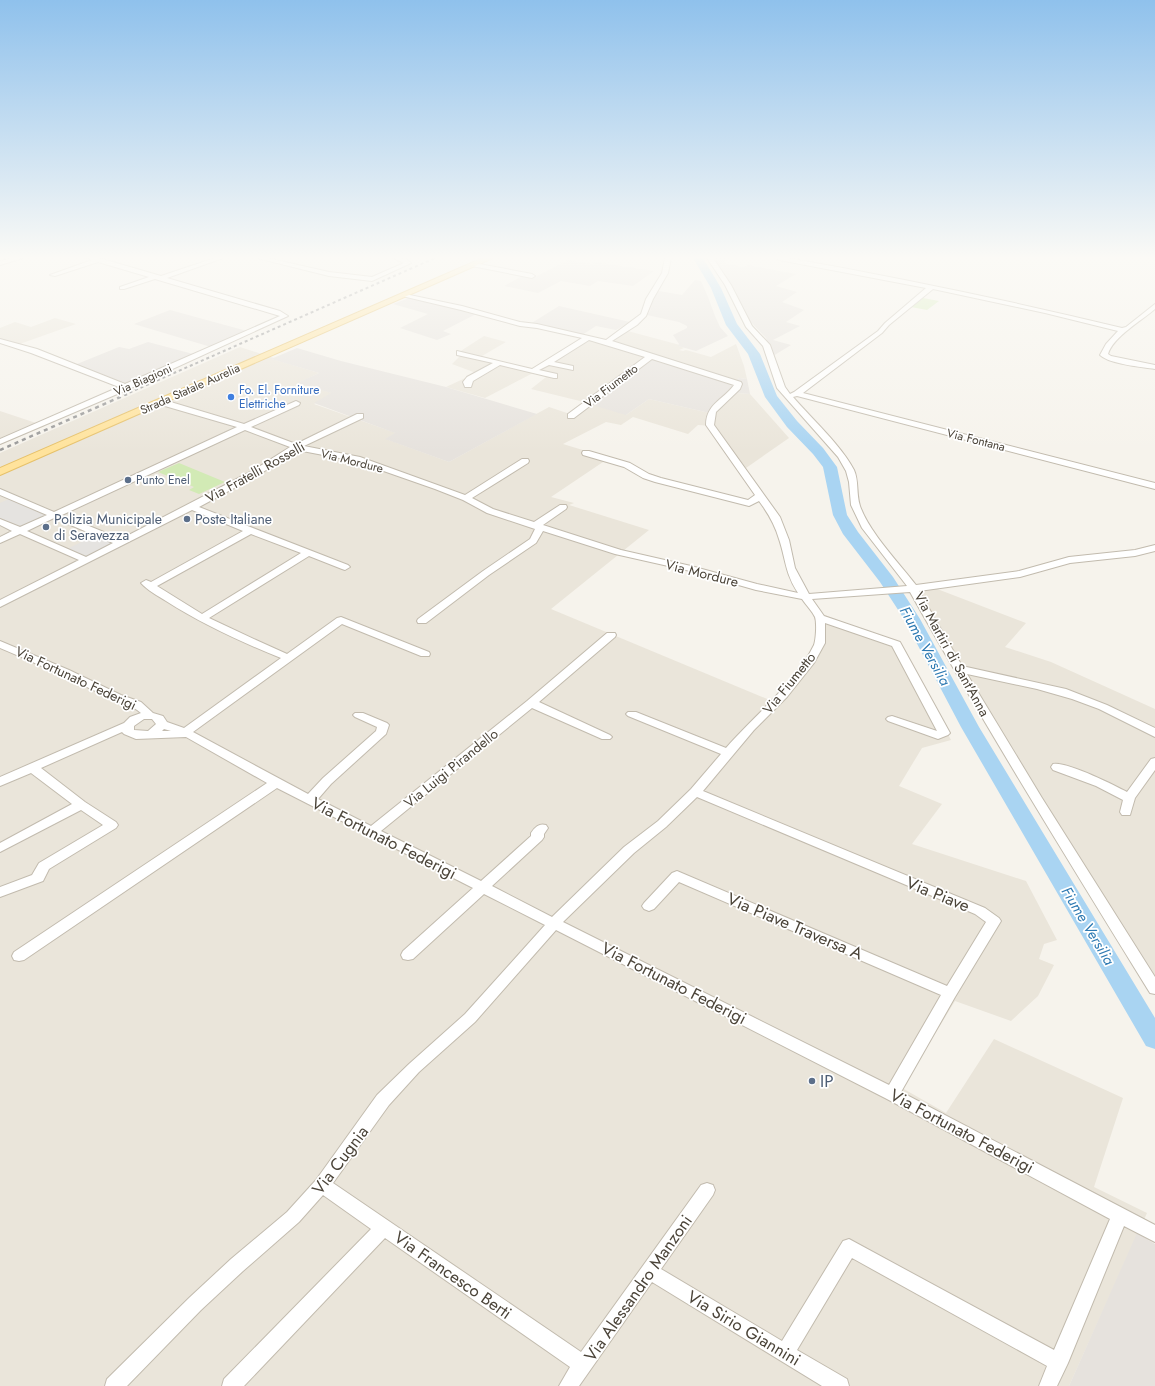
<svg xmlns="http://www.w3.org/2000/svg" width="1155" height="1386" viewBox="0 0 1155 1386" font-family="Jost,sans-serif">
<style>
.residential{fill:#eae5da}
.industrial{fill:#e6e2dd}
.green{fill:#d2eab5}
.parking{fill:#e5e3e0}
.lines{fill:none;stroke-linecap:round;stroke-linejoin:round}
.river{fill:#a9d4f2;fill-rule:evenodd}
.minor-casing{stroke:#c2bbae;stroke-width:2}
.major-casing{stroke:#e6c16a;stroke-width:2}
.minor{fill:#fff;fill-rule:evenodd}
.major{fill:#ffe39c;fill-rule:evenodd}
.rail-far1{stroke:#9a9a9a;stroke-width:2;stroke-dasharray:3 3;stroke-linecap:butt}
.rail{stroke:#9a9a9a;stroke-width:2.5;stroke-dasharray:4 4;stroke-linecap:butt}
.shop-dot{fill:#3f7fe0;stroke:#fff;stroke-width:1.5}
.service-dot{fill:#5c6f8a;stroke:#fff;stroke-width:1.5}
.labels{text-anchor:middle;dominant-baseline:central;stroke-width:3.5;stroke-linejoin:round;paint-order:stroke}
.far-street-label{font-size:12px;fill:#4b4439;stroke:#fff}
.far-shop-label{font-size:12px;fill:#366cbe;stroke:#fff;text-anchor:start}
.far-service-label{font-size:12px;fill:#4e5e75;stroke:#fff;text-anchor:start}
.street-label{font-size:14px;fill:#4b4439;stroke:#fff}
.service-label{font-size:14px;fill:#4e5e75;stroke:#fff;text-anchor:start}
.water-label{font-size:15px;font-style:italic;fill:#2e7ab2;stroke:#fff}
.near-street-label{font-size:17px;fill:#4b4439;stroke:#fff}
.near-service-label{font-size:17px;fill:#4e5e75;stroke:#fff;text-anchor:start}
</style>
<rect width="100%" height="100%" fill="#f6f3ec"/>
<!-- residential -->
<path class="residential" d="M55,318l21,6 -62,22 -14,-4v-14l15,-6 16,5z
M624,330l56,15 -1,1 5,2 -5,2 4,1 3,-1 25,7 25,-13 8,22 3,13 -8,-1 -6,4 -82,-25 -25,58 23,-16 65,15 23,-21 13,1 39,44 -43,30 -32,-42 -16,-1 -10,9 -55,-17 -12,8 -15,-3 -43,22 46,14 -58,39 23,6 -5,2 80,25 -98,79 221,92 40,-47 5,-16 -2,-18 -5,-11 91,36 50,95 -29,8 -23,38 43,18 -30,40 114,37 31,59 -13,4 -5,15 15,6 -16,31 -27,25 -56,-20 -53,87 44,25 48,-74 129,59 -29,89 53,26 -78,173h-1069v-933l240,-106 34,11 -2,1 47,14 -21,10 34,10 -18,11 82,29 -10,6 63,23 100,-55 21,7 14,-12 -53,-13 15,-12 -13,-4 -48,25 -39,-11 30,-14 -24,-9 8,-8 -4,-2 28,-18 22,6 -24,14 50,14 54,-34 23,5z
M0,411l45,15 -45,19z
M932,587l94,36 -21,24 46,15 104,47v270l-109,-170 -127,-214 4,-6z"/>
<!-- industrial -->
<path class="industrial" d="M711,258h17l-5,5 21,4 4,-2 48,9 -20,12 21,6 -15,10 22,8 -18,12 14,4 -27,14 18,5 -18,11 -7,-18 -17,-18 -3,-1 -22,-46z
M568,260l24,4 3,-2 59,9 -21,15 -35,-5 -8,5 -29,-5 -23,12 -34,-7 20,-11 11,2z
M695,280l6,1 7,16 7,19 5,11 8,9 -32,15 -18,-5 1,-2 -6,-9 14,-7v-2l-8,-4 -32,-7 3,-4 5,-18 4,-2 23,4z
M409,298h3l66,15 -35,18 8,3 -14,6 -37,-12 28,-14 -35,-10z
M559,306l71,16 -14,8 -20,-4 -14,9 -52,-11z
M170,310l77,21 -36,16 -77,-23z
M148,342l45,12 -69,31 -46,-18 -1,-3 42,-17 10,2z
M297,348l44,13 105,26 91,27 -88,48 -64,-23 10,-6 -81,-30 17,-10 -34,-10 22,-10 -48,-14z
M651,357l82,25 6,-4 8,1 3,15 -13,-1 -23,21 -65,-15 -23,16 -37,-11z
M1137,1233l18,11v142h-86z"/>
<!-- green -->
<path class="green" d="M923,298l16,3 -12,9 -16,-3z
M179,463l46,19 -26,12 -10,-4 5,-3 -36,-15z"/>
<!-- parking -->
<path class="parking" d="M9,499l38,16 -25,12 -22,-9v-15z
M96,535l19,8 -29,15 -19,-9z"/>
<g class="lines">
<!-- river -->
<path class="river" d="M693,258h10l18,30 16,36 23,30 17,42 20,25 26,27 14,19 10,48 11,17 35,45 27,42 59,108 176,291v31l-9,-3 -185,-319 -57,-108 -24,-37 -37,-48 -10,-19 -10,-48 -10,-13 -26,-27 -22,-30 -17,-43 -22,-29 -15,-37z"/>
<defs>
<path id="minor" d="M13,258h10l-23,7v-4z
M87,258h12l62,18 54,-18h8l-56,20 113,33 8,5 -159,73 -129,55v-5l119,-52 -88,-34 -31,-10v-4l37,10 88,35 155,-68 -125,-37 -31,10h-4v-2l29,-10 -51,-15 -43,14 -5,-1 42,-15z
M257,258h10l62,14 43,5 32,-14 -11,-5c7,0 13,-1 18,5l-39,18 -43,-5z
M665,258h6l-3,15 -15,26 -7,17 -9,9 -25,16 129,41 1,2 -2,5 -24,23 -2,13 66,92 9,23 6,28 14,26 98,-8 -45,-58 -11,-23 -2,-23 -3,-11 -8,-14 -61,-69 -14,-42 -17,-19 -21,-42 -18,-27h6l18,27 21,41 18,19 15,42 5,7 4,-2 84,-61 7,-8 41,-35 -147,-28 -3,-2h12c112,20 223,43 334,70l4,-1 29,-23v5c-14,12 -42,28 -47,45l3,2 44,9v4c-13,-2 -46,-5 -55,-14l6,-11 12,-13 -73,-18 -112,-24 -44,36 -7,8 -79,60 352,90v6l-358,-93 -4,1c19,22 48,48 61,73 5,11 2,24 6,36 9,26 39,57 56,79l103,-14 50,-14 66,-7 20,-5v6l-20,5 -65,7 -50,14 -101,14 43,75 104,23 41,16 48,23v9l-56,-28 -27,-10 -35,-10 -70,-15 75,124 113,179v17l-5,-1c-82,-133 -164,-265 -240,-401l-98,7 12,17 76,26 50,91 -2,2 -10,4 -50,-18 -2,-2 2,-2 4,-1 45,15 -45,-85 -67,-23v20l-11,20 -27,34 -33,33 -51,61 282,117 14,10 2,3 -46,76 -54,95 254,133v17l-31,-16 -56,137 -11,23h-18l8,-20 -195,-108 -55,92 50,29 2,7h-27l-170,-104 -73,104h-20l11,-19 -185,-129 -141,148h-22l2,-7 147,-150 -48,-34 -24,27 -56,49 -42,39 -74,76h-22l2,-7 82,-81 42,-39 56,-47 29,-32 61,-85 32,-31 56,-50 80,-89 -61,-31 -71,65 -5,1 -5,-1 -2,-4 2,-4 70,-63 -196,-100 -253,172 -5,1 -5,-1 -2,-4 2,-4 253,-169 -81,-46 -50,2 -12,-5 -2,-2 -81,36 44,34 31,20 2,3 -2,3 -67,41 -6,12 -43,16v-10l32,-12 7,-12 64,-38 -22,-15 -81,42v-9l72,-39 -41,-31 -31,13v-9l124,-54 6,-6 11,-4c-10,-9 -22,-11 -33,-16 -36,-17 -72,-34 -108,-49v-7l69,29 52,25 20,7 12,11 10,3 4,6 17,6 97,-70c-40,-16 -79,-34 -115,-57 -8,-5 -19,-11 -25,-18l5,-3 5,2 92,-51 -51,-21 -192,97v-7l79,-40 -59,-26 -20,9v-6l12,-6 -12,-6v-6l20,8 27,-12 -47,-20v-6l54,23 183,-85 -79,-23v-4h6l80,24 52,-23 4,2 -1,2 -48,22 45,17 61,-30h6v4l-59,28 56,11 105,38 57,-36h6l1,2 -1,2 -56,35 21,11 41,13 26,-17h6l1,2 -1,2 -23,16 78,25 70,16 66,18 41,9c-13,-20 -12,-33 -19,-54 -4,-14 -11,-26 -20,-38l-10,5 -94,-24 -12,-4 -19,-11 -41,-12 -1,-2 1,-2h6l41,12 19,11 12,4 87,22 7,-5 -49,-70c0,-21 17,-25 28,-40l-82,-26 -78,59h-6v-4l77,-57 -56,-17 -35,22 19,4v4l-24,-5 -10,5 18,4v4h-3l-54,-13 -27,16 -2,6h-6l-2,-5 4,-5 26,-14 -36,-8v-4l75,18 50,-31 -45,-10 -17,-2 -59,-16 -59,-14 3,-2 57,12 58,16 17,2 69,16 35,-26 5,-15 16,-26zM245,430l45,17 -36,23 -133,69 -59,-24zM297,450l58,11 80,28 28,11 24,13 48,16 -5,10 -47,32 -65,48 -1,2 1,2h8l63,-48 47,-32 7,-12 72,23 71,16 70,20 46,9c4,6 10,12 13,18 2,6 1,22 -1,28 -17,36 -61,72 -88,103l-90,-36h-8l-2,2 2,2 93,38 -30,35 -33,32 -34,26 -72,70 -60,-31 50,-46 2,-3v-3l4,-6 -2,-3c-7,-2 -11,2 -15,8v3l-50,45 -100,-50 151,-123 70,31h8l2,-2 -2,-2 -71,-33 76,-65 1,-2 -1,-2h-8l-80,68 -156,125 -53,-27 13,-15 55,-50 3,-9 -2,-2 -24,-10h-8l-2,2 2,2 22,10 -1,4 -53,47 -15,16 -115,-62 149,-108 79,32h8l1,-2 -1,-2 -88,-35 -4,1 -50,36 -31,-14 -47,-22 100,-62 33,13 3,1 5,-3 -2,-2 -149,-58 61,-33zM54,518l59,25 -27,14 -59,-26zM251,534l50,19 -99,61 -45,-28zM144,719h8l4,5 -8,7 -14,-1v-4zM164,729l7,2h-9zM697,797l278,117 11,8 -39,64 -270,-115 -5,2 -28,30 -2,3 2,3 5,2 5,-2 25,-27 262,113 -52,90 -326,-163 71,-69 32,-26zM556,930l331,169 223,120 -56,131 -205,-111 -6,2 -61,100 -121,-72 52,-74 2,-5 -2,-5 -6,-2 -6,2 -120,167 -248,-169 56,-78 30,-33 56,-50z
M474,263l58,11 3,2 -3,2 -60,-12v-2z
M1155,758v12l-20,28 -5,17h-8l-2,-3 3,-12 -27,-14 -43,-16 -2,-3 2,-3c13,-3 61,21 74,28l24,-33z"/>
<path id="major" d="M483,258h10l-493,217v-7z"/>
</defs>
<!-- minor casing -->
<use href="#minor" class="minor-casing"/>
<!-- major casing -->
<use href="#major" class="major-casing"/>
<!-- minor -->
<use href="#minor" class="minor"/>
<!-- major -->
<use href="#major" class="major"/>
<!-- rail-far1 -->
<path class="rail-far1" d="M124,395l311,-137"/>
<!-- rail -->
<path class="rail" d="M0,450l127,-56"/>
</g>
<!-- sky -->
<linearGradient id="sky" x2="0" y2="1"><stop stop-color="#8fc1ec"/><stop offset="0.57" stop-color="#fbfaf6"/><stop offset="1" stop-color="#fbfaf6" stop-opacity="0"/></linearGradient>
<rect width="1155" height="452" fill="url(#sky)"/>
<!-- markers -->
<circle class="shop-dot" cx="231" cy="397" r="4"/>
<g class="service-dot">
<circle cx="128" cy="480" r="4"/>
<circle cx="187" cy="519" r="4"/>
<circle cx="46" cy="527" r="4"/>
<circle cx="812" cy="1081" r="4"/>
</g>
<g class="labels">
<!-- far-street labels -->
<g class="far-street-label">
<text transform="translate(143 380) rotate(-24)">Via Biagioni</text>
<text transform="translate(611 386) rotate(-37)">Via Fiumetto</text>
<text transform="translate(190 389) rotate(-24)">Strada Statale Aurelia</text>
<text transform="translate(976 440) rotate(14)">Via Fontana</text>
<text transform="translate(352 461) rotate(14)">Via Mordure</text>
</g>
<!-- far-shop labels -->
<g class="far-shop-label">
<text x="239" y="390">Fo. El. Forniture<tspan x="239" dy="14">Elettriche</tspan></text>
</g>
<!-- far-service labels -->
<g class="far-service-label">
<text x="136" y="480">Punto Enel</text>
</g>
<!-- street labels -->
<g class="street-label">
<text transform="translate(255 472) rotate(-29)">Via Fratelli Rosselli</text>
<text transform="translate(702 573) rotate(14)">Via Mordure</text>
<text transform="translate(952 654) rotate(61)">Via Martiri di Sant'Anna</text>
<text transform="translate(76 678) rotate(25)">Via Fortunato Federigi</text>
<text transform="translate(789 683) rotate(-51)">Via Fiumetto</text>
<text transform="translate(451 768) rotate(-39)">Via Luigi Pirandello</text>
</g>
<!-- service labels -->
<g class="service-label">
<text x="54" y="519">Polizia Municipale<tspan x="54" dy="16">di Seravezza</tspan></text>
<text x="195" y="519">Poste Italiane</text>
</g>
<!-- water labels -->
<g class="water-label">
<text transform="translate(925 646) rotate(61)">Fiume Versilia</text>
<text transform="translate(1088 926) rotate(59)">Fiume Versilia</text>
</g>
<!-- near-street labels -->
<g class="near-street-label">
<text transform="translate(384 838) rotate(27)">Via Fortunato Federigi</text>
<text transform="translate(938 894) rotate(22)">Via Piave</text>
<text transform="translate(795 926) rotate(23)">Via Piave Traversa A</text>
<text transform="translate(674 983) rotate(27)">Via Fortunato Federigi</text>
<text transform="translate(962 1131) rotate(28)">Via Fortunato Federigi</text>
<text transform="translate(340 1160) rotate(-53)">Via Cugnia</text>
<text transform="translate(453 1275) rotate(35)">Via Francesco Berti</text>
<text transform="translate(638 1288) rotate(-55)">Via Alessandro Manzoni</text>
<text transform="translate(744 1328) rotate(31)">Via Sirio Giannini</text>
</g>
<!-- near-service labels -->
<g class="near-service-label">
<text x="820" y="1081">IP</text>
</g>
</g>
</svg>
